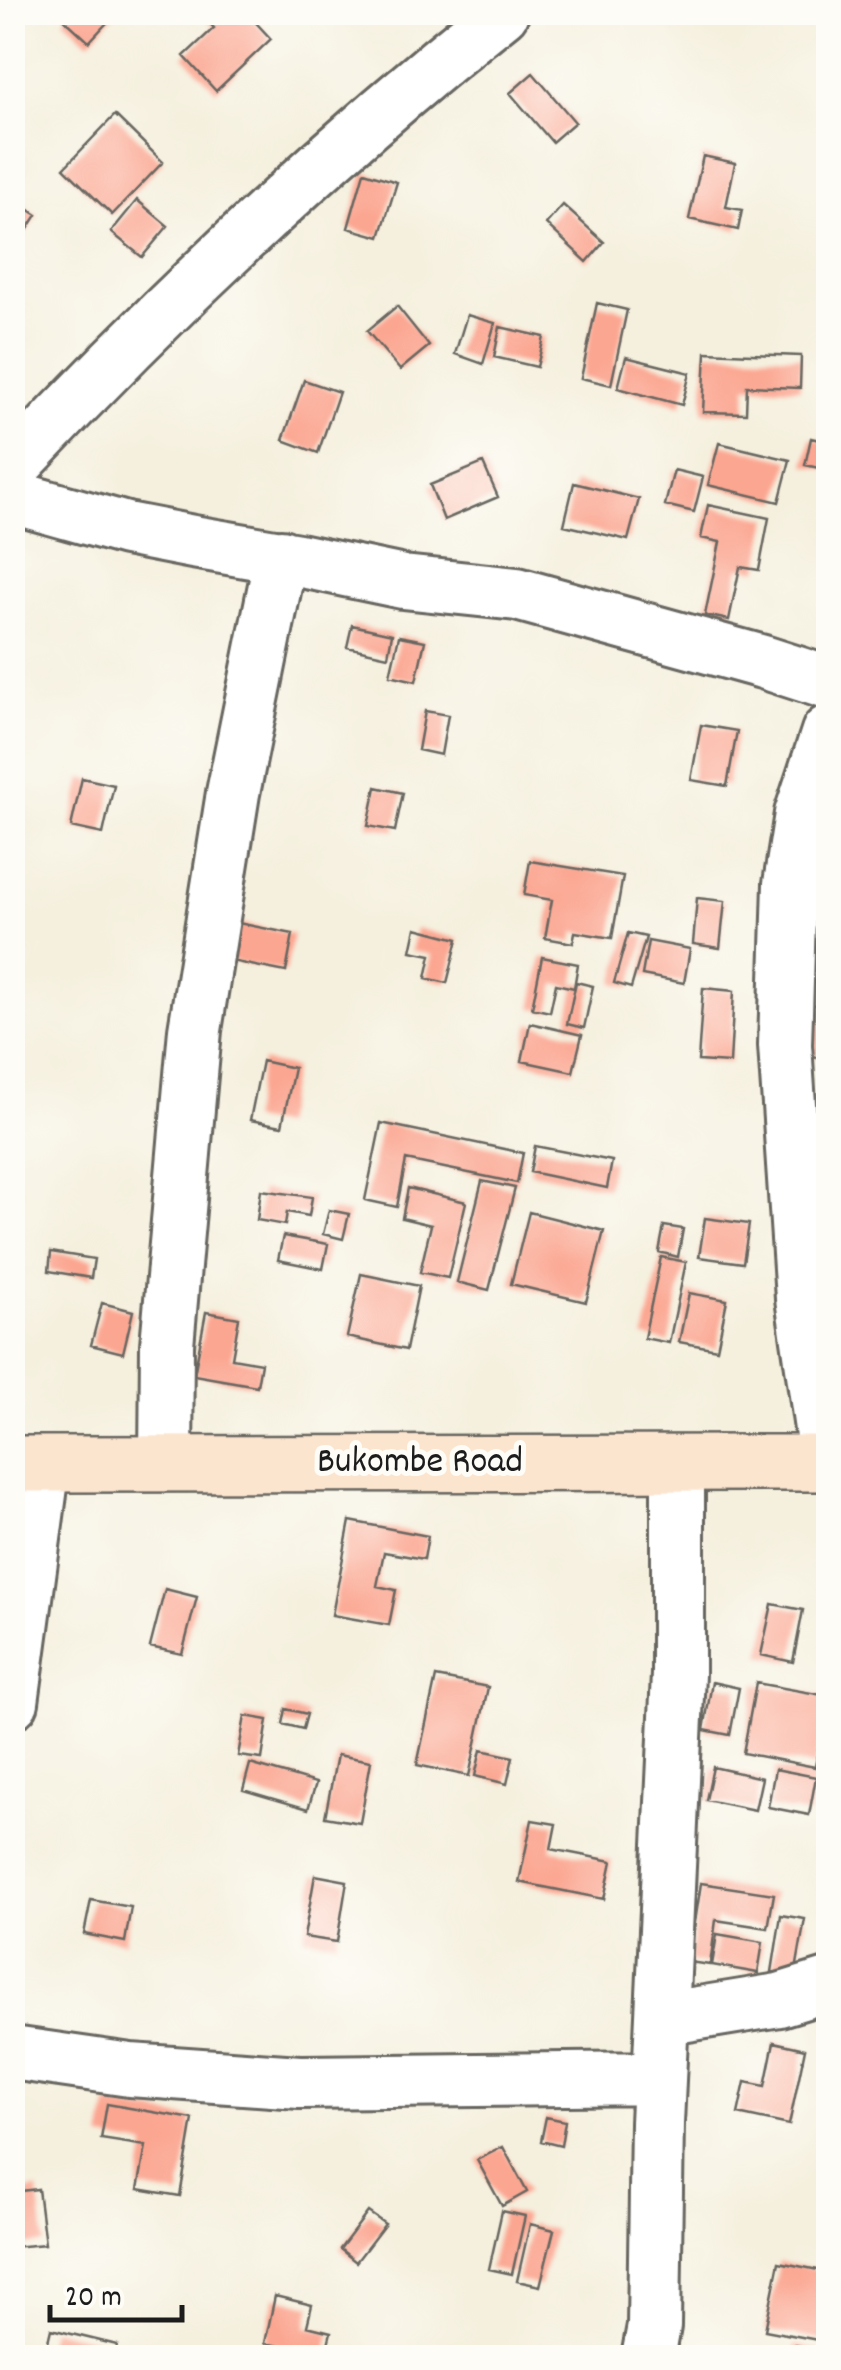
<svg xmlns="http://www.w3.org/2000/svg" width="841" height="2370" viewBox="0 0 841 2370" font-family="Dekko,sans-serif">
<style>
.building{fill:#fba691}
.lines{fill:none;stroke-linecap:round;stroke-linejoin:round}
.minor-casing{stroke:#686660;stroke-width:58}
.secondary-casing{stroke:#686660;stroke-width:60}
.minor{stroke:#fff;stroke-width:52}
.secondary{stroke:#fce5cf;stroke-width:55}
.labels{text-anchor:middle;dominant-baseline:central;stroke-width:10;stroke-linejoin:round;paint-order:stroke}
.street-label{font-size:38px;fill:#1c1c1c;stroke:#fdfcf7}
</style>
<rect width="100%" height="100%" fill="#fdfcf7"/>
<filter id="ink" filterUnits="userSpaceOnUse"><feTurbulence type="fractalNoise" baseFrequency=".01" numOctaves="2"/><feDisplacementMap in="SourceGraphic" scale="20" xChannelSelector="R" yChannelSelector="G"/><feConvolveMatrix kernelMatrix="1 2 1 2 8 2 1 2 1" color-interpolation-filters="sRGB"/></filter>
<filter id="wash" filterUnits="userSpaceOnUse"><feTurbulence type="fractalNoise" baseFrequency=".0048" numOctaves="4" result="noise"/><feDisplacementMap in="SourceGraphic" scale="40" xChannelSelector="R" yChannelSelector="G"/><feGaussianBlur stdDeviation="2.25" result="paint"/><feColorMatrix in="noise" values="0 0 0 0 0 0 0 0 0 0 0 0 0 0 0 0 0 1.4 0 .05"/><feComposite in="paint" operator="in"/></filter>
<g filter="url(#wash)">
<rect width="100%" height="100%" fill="#f5f0de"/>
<g id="blocks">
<!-- building -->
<path class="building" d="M70,12h47l-28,30 -25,-23z
M199,12h47l25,27 -55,52 -32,-35 30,-28z
M533,73l42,49 -23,20 -42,-49z
M115,115l48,47 -51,53 -48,-47z
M703,156l32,7 -9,44 16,3 -4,20 -49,-11z
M364,172l33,10 -17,55 -32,-9z
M12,199l25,16 -25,39z
M137,200l31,26 -26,31 -31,-25z
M563,205l41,37 -17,20 -41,-38z
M828,281v29h-2l-4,-28z
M597,303l30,7 -16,75 -30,-7z
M397,306l32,40 -29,24 -33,-39z
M467,315l28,8 -12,41 -28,-10z
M500,327l44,10 -7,30 -43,-10z
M706,352l95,4 -1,32 -53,-2 -1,27 -43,-1z
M626,357l64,16 -8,32 -64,-17z
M304,380l35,12 -21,61 -35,-13z
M811,438l17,4v28l-23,-5z
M719,443l71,17 -11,42 -71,-17z
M483,463l15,34 -54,23 -14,-35z
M674,470l29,7 -9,35 -29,-7z
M574,483l65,16 -11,41 -64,-15z
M708,505l61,13 -10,52 -19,-3 -11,53 -24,-5 15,-73 -19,-4z
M352,625l40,9 -4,22 -41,-9z
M399,636l26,5 -9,40 -26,-6z
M425,711l23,4 -7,40 -23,-5z
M701,725l36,6 -10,55 -36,-6z
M82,778l32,7 -11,49 -32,-7z
M376,787l27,6 -8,38 -27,-5z
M530,861l93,15 -11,62 -37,-6 -2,11 -28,-5 7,-38 -28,-5z
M697,898l28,3 -5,47 -27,-4z
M228,921l65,13 -7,38 -65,-13z
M416,928l42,11 -11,44 -21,-5 5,-23 -20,-4z
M628,933l18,4 -15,51 -17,-5z
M648,941l42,8 -6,34 -42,-8z
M542,957l36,7 -4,24 -18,-4 -6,28 -18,-4z
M576,982l17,4 -9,42 -17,-4z
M703,988l31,3 -4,72 -32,-2z
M812,1004l16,4v52l-29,-7z
M530,1023l52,12 -9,37 -51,-11z
M262,1061l32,7 -12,58 -32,-6z
M381,1123l142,30 -6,30 -111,-23 -9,47 -32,-7z
M535,1146l77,15 -5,27 -77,-16z
M482,1181l33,7 -26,102 -32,-8z
M408,1188l58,14 -18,76 -28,-6 11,-47 -29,-7z
M261,1190l51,7 -3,19 -22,-4 -2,13 -28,-5z
M329,1210l20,4 -6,25 -20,-5z
M529,1212l75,19 -18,71 -75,-18z
M705,1218l44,6 -6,39 -44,-6z
M664,1226l19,3 -5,28 -19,-5z
M283,1236l45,8 -5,25 -45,-9z
M51,1252l43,7 -3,19 -42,-7z
M661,1257l25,5 -17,81 -25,-5z
M361,1274l58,12 -13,64 -59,-13z
M689,1293l38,7 -10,49 -38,-7z
M102,1303l31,8 -10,42 -32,-8z
M206,1312l33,6 -7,40 29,5 -4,23 -63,-11z
M350,1521l78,15 -4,23 -40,-7 -7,34 19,4 -7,35 -57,-10z
M165,1589l32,8 -15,57 -32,-7z
M772,1604l31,6 -10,52 -32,-7z
M436,1677l52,10 -19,89 -52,-11z
M712,1682l27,6 -9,47 -26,-5z
M756,1683l72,13 -13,71 -72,-14z
M286,1709l21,5 -4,15 -20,-5z
M245,1716l23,4 -6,39 -24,-3z
M481,1750l32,7 -6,27 -32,-8z
M337,1755l34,6 -11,62 -35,-6z
M250,1764l66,19 -8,26 -65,-19z
M713,1767l49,11 -7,32 -49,-10z
M775,1769l41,8 -7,38 -41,-8z
M532,1820l24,4 -5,25 61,12 -8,38 -85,-17z
M315,1875l32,6 -10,61 -33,-5z
M701,1883l73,11 -6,34 -52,-8 -6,45 -21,-3z
M91,1900l40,7 -6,35 -41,-8z
M781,1915l24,4 -10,57 -23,-4z
M717,1934l46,8 -5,31 -46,-8z
M774,2042l31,7 -16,76 -51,-11 7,-32 20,4z
M107,2104l86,15 -13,77 -42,-7 8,-43 -45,-7z
M546,2117l19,4 -4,25 -20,-5z
M503,2147l24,45 -25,14 -25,-46z
M38,2189l7,55 -33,3v-55z
M502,2211l23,5 -13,58 -23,-5z
M368,2212l17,12 -29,38 -16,-13z
M530,2224l24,6 -14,56 -23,-5z
M779,2262l49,10v70l-63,-12z
M275,2296l37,9 -5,21 24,6 -6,24 -60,-13z
M51,2329l66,16 -2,13h-71z
M795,2345l33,8v5h-36z"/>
</g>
</g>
<g filter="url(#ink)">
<use href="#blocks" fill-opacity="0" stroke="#686660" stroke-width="2.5"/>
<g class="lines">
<defs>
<path id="minor" d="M12,468c153,-163 315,-316 490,-456
M12,497l114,32 67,13 105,18 105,22 114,12 246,68 65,21
M826,1463l-24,-165 -17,-253 5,-161 11,-70 27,-82
M166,1464l1,-119 28,-315 38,-237 48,-237
M12,1702l32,-238
M662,2019l117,-19 49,-15
M12,2053l118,17 170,12 359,-4
M648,2358l6,-32 3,-203 21,-449v-211"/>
<path id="secondary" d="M12,1464l816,-1"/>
</defs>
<!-- minor casing -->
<use href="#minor" class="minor-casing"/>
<!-- secondary casing -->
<use href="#secondary" class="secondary-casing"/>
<!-- minor -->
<use href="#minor" class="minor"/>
<!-- secondary -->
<use href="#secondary" class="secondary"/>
</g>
</g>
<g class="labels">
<!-- street labels -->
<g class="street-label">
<text x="420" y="1463">Bukombe Road</text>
</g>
</g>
<!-- margin -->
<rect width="841" height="2370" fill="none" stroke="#fdfcf7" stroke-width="50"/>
<!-- scale -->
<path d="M50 2305v15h132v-15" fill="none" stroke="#1c1c1c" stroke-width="5"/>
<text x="65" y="2305" font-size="30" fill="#1c1c1c" stroke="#fdfcf7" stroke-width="8" paint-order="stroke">20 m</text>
</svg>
